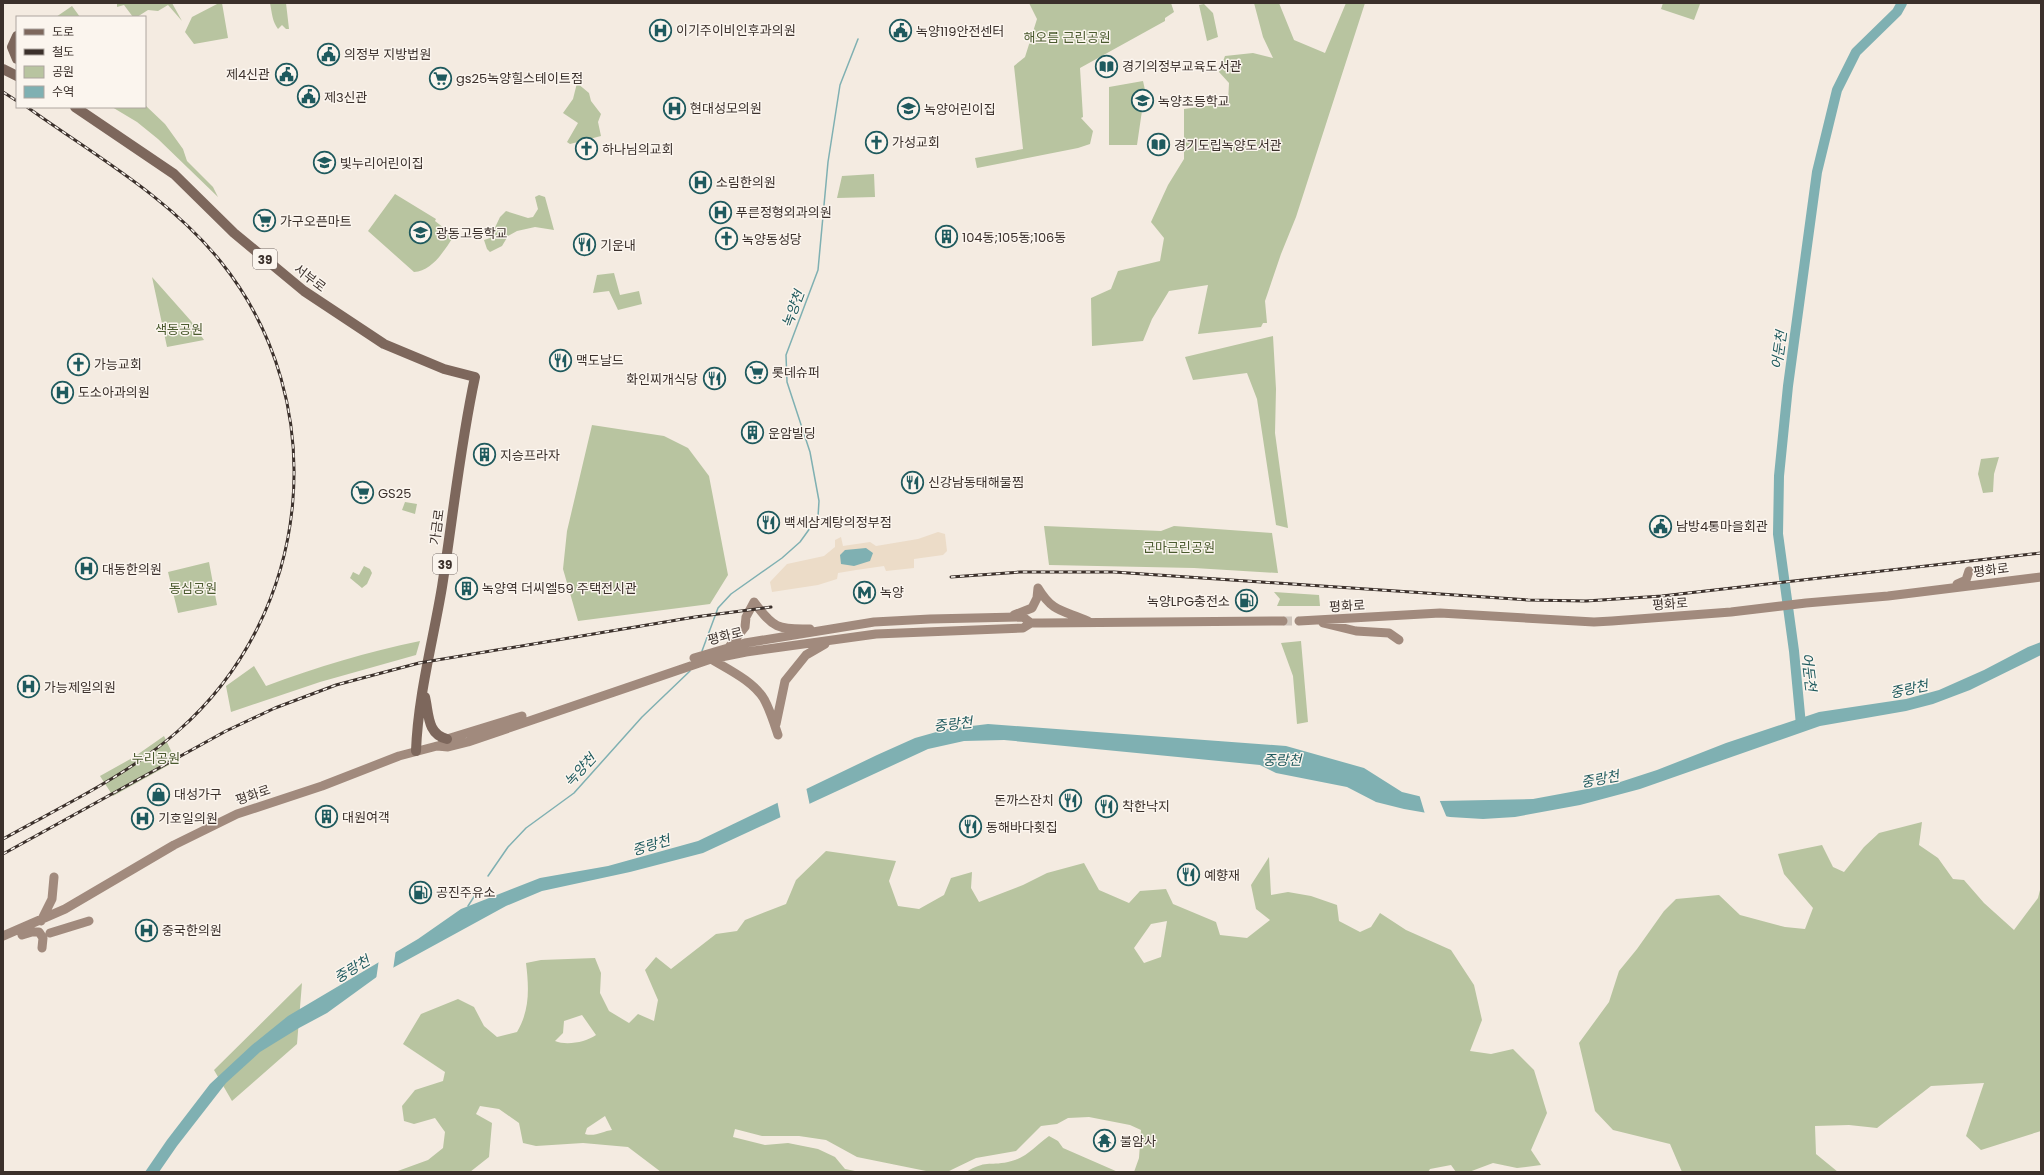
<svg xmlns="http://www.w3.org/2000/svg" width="2044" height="1175" viewBox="0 0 2044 1175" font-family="Poppins,'Noto Sans KR',sans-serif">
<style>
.green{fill:#b8c4a0;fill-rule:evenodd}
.plaza{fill:#ecdcc8}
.water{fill:#7fb0b2}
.pier{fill:#f4ebe1}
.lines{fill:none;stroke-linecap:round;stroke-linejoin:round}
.stream{stroke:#7fb0b2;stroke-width:1.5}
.river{stroke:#7fb0b2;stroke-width:10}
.secondary-tunnel{stroke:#cfc6bd;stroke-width:9;stroke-dasharray:9 4.5;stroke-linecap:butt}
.secondary{stroke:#a18a7d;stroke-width:9}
.primary{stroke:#7d675c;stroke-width:10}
.rail-casing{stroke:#3b302b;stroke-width:3}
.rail{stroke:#fbf5ee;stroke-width:1.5;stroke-dasharray:4.5;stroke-linecap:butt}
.labels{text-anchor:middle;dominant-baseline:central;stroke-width:3;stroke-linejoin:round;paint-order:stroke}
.shield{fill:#fbf5ee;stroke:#756b66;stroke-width:1}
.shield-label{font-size:12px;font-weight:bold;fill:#3b302b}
.poi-label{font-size:13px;fill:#3b302b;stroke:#fbf5ee;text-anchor:start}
.park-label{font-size:13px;fill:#4a5a2e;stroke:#fbf5ee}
.street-label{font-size:13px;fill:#3b302b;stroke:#fbf5ee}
.water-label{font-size:14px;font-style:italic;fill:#1f5a5e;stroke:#fbf5ee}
</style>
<rect width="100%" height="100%" fill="#f4ebe1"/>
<!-- green -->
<path class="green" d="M117,3h55l10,18 -14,-16 -10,6 -10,-1 -11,7h-4l-9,-12 -7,2z
M219,3h3l6,35 -34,6 -9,-12 7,-15z
M270,3h16l3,26h-3l-4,-4 -4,4c-6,-8 -6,-16 -8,-26z
M1029,3h142l3,9 -9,6v3l-85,47 3,49 -2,1 12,13 -3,13 -12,4 -101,20 -2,-10 48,-9 -9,-83 11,-9 12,-38z
M1254,3h25l15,37 31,13 21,-50h19l-69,214 -15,37 -16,47 2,22h-4l-2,4 -63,7 10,-49 -39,6 -17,28 -9,22 -51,5 -1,-48 20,-9 7,-18 42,-10 4,-23 -13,-16 17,-37 16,-26v-50l44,-6 1,-20 -10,-11 6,-16 28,-3 20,5 -10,-21z
M1663,3h34l3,1 -6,16 -33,-11z
M1204,4l9,9 5,24 -11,4 -8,-36z
M72,6l8,11h-24z
M1143,81l2,9 -8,55h-28v-58z
M577,83l12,10 2,8 10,13 -3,8 3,14 -31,8 -3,-2 11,-19 -15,-10 10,-14z
M145,105l20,19 18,25 4,12 26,26 5,10 -60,-58 -21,-17 -25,-15h33z
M874,174l1,23 -38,1 5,-22z
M395,194l41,25 -1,2 19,15c-9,13 -21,35 -40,36l-46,-41z
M539,195l6,2 9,33 -19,-3 -18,4 -9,5 -6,10 -12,6 -3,-3 -3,-9 6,-2 10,-21 6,-6 22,7 5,-1 5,-8 -3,-12z
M614,273l6,22 19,-4 3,13 -24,6 -9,-19 -16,2 4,-18z
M152,277l39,44 13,19 -37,7z
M1273,336l3,53 -1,44 13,95 -12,-3 -19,-126 -10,-26 -54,7 -8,-23z
M592,425l72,11 24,12 21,28 19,99 -18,29 -132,17 -15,-52 4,-38z
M1999,457l-5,17 -1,18 -10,1 -5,-19 3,-15z
M405,502l12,2 -2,10 -13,-4z
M1044,526l117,5 13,-5 98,7 6,40 -84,-5 -145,-3z
M209,562l8,43 -39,8 -10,-41z
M364,566l6,3 2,4 -5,11 -5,4 -12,-10 3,-6 6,3z
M1274,592l45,3 1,11h-43l3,-7z
M420,641l-4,14 -96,27 -89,30 -5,-26 28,-20 12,20c51,-19 101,-34 154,-45z
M1301,641l7,81 -11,2 -4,-48 -12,-33z
M164,736l12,25 -63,35 -13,-20 34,-19z
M1922,822l-3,23 19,13 15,21 11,1 20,23 30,27 24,-32 3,-12v245l-60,19 -15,-14 18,-53 -53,3 -54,42 -28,-3 -34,1 1,28 22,18h-156l-12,-28 -57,-14 -18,-19 -16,-68 30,-41 10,-31 18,-22 27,-38 12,-12 43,-4 21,20 45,12 20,2 8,-21 -29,-34 -6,-20 44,-9 11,22 11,5 20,-25 15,-14z
M826,851l70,10 -7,20 9,25 21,3 25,-14 7,-17 21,-6 -1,16 8,14 44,-17 24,-12 37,-10 15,27 30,13 11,-12 26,-2 7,15 43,18 4,13 27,3 23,-18 -14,-11 -5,-24 18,-28 2,38 17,-3 23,4 26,9 2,16 21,11 11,-5 9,-14 26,17 45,20 23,35 8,35 -12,31 21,3 22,-5 21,21 13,43 -16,37 10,15 -24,3 -24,-5 -24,9h-13l-5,-7 -21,4 -2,3h-294l5,-14 2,-28 -11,-5 -41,-8 -21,1 -11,6 -16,2 -25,25 -40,7 -29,14h-16l-74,-15 -31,-17 -27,-4h-37l-27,-7 -2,8 32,8 23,-2 30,6 17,8 10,12 15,3h-199l-33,-25 -45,-4 -47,3 -13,-3 -4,-20 -20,-14 -19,-3 -4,8 16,9 -3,34 -19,15h-75l33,-12 15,-12 2,-16 -10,-14 -21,6 -10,-3 -2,-15 13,-16 28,-9 2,-9 -42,-28 18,-30 37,-15 16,8 10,19 13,11 20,-5c13,-22 12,-44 9,-69l15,-3 54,-2 6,15 -1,20 9,18 20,12 9,-9 16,7 4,-21 -13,-30 11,-13 15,12 45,-35 21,-3 8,-11 41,-16 10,-24zM1167,921l-6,36 -17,6 -10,-15 17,-24zM582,1015l14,20c-10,7 -29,11 -41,6l8,-8 1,-12zM605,1116l7,14c-9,1 -17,7 -27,4l2,-6z
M302,983l-5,61 -65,57 -18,-31z
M1049,1136l9,5 5,7 55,24h-152c20,-12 22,-6 42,-10 19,-4 27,-16 41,-26z"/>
<!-- plaza -->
<path class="plaza" d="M938,532l7,2 2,17 -4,4 -29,4v9l-28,3 -2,-5 -28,4 -18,3 -1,6 -19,6 -46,7 -2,-10 17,-18 37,-8 11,-9v-7l6,-3 2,9 27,-4 6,4 42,-7z"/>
<!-- water -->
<path class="water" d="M866,548l7,5 -3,8 -16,5 -13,-2 -1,-9 5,-5z
M2041,642v13l-71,35 -37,14 -27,7 -86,15 -180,63 -60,16 -65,12 -32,2 -33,-2 -46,-8 -28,-7 -29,-15 -71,-14 -16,-8 -256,-25 -40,1 -36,8 -225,104 -73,19 -88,19 -36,15 -128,70 -51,37 -28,15 -39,24 -34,31 -49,63 -18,26h-14l22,-32 43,-56 42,-39 36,-29 130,-77 43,-30 79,-31 68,-12 90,-25 179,-86 38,-17 32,-9 41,-5 298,22 78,22 38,24 37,9 94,-2 81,-15 43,-14 69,-27 93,-31 87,-13 33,-9 45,-20 44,-23z"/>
<!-- pier -->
<path class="pier" d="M806,787l4,19 -29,14 -4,-20z
M1419,794l20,5 8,19 -22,-4z
M396,949l-3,21 -17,10 3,-21z"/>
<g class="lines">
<!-- stream -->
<path class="stream" d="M702,651l16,-43 13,-14 51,-36 18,-16 18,-25 1,-16 -9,-49 -23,-70 -1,-27 32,-85 10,-108 12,-77 18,-46
M488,876l20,-29 18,-19 48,-35 68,-76 48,-46
M468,906l11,-17"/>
<!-- river -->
<path class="river" d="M1801,725l-7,-74 -16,-117 1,-58 9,-90 29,-214 20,-82 19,-38 41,-40 5,-9"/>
<!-- secondary-tunnel -->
<path class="secondary-tunnel" d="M1283,621h16"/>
<!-- secondary -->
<path class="secondary" d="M1957,584l9,-4 3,-9
M1038,588c15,25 25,22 50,33
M1014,615l18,-7 5,-10 1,-10
M1299,621l141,-8 154,9 18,-1 119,-9 75,-9 82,-7 153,-19
M1323,623l33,8 33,2 10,7
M729,647l16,-20 1,-10 8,-15c19,26 24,28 56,27
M694,658l51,-15 129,-21 56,-3 93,-2 8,6
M711,659c18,11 42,22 53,40 6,11 10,24 14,36
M776,724l9,-43 21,-26 19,-11
M442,743l5,-4 75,-23
M41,921l11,-22 2,-22
M50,933l39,-12
M22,935l10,-3h7l4,6 -1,10
M3,936l62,-27 109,-64 63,-31 85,-28 77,-30 38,-10 11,1 20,-5 243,-83 35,-7 130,-18 147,-6 8,-5h11l241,-2"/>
<!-- primary -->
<path class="primary" d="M17,36l-5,11 5,12
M3,69l14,7
M75,107l99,67 60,59 70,58 80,53 60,25 31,8c-15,69 -22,140 -33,210 -9,54 -24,109 -26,164
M425,697c4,17 2,37 22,42"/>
<defs>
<path id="rail" d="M3,92l14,9
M951,577l69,-5h94l414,28 58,1 76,-5 379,-43
M3,839c59,-33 124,-63 175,-108 135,-118 156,-328 43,-469 -52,-65 -127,-107 -194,-155
M3,854l223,-123 49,-23 61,-23 83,-22 276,-46 76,-10"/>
</defs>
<!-- rail casing -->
<use href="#rail" class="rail-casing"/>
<!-- rail -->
<use href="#rail" class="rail"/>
</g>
<!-- icons -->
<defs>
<symbol id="hospital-ring" viewBox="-11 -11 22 22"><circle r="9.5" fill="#fbf5ee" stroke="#1f5a5e" stroke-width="1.5"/><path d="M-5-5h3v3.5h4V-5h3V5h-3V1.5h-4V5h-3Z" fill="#1f5a5e"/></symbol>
<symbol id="civic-ring" viewBox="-11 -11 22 22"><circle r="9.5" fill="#fbf5ee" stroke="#1f5a5e" stroke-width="1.5"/><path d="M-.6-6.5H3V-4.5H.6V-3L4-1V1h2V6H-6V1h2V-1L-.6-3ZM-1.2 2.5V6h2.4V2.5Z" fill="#1f5a5e"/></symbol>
<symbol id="library-ring" viewBox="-11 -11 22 22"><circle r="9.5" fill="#fbf5ee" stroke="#1f5a5e" stroke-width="1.5"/><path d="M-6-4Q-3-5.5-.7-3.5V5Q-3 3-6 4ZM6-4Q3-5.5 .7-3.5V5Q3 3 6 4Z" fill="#1f5a5e"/></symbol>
<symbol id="supermarket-ring" viewBox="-11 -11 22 22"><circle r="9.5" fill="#fbf5ee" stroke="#1f5a5e" stroke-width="1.5"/><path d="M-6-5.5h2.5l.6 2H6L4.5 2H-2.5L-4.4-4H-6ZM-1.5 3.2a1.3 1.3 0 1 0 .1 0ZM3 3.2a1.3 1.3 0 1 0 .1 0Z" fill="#1f5a5e"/></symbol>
<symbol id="school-ring" viewBox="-11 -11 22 22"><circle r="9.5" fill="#fbf5ee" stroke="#1f5a5e" stroke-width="1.5"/><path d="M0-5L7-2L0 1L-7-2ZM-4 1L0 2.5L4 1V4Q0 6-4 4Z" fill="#1f5a5e"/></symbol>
<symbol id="church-ring" viewBox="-11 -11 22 22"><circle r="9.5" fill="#fbf5ee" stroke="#1f5a5e" stroke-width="1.5"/><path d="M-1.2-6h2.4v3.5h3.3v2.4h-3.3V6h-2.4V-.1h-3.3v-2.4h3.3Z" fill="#1f5a5e"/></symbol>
<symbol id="building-ring" viewBox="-11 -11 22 22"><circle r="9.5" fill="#fbf5ee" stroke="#1f5a5e" stroke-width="1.5"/><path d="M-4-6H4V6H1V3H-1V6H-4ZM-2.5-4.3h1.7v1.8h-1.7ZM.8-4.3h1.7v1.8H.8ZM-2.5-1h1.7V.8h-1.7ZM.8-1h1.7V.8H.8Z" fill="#1f5a5e"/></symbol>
<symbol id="restaurant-ring" viewBox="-11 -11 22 22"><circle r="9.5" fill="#fbf5ee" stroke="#1f5a5e" stroke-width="1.5"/><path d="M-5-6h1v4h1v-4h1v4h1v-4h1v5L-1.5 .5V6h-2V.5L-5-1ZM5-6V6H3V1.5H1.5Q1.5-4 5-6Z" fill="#1f5a5e"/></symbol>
<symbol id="metro-ring" viewBox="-11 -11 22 22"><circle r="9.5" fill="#fbf5ee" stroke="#1f5a5e" stroke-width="1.5"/><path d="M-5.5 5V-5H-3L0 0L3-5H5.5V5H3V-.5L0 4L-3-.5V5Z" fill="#1f5a5e"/></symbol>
<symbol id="fuel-ring" viewBox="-11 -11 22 22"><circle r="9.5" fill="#fbf5ee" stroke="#1f5a5e" stroke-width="1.5"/><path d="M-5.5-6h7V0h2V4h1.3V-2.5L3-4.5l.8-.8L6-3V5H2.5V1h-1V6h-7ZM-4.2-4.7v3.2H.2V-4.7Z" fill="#1f5a5e"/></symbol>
<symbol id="shop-ring" viewBox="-11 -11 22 22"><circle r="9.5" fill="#fbf5ee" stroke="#1f5a5e" stroke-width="1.5"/><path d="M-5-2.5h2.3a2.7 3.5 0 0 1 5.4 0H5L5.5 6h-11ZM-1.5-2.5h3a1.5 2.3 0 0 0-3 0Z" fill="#1f5a5e"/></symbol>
<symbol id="temple-ring" viewBox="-11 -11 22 22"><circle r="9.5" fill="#fbf5ee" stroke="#1f5a5e" stroke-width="1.5"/><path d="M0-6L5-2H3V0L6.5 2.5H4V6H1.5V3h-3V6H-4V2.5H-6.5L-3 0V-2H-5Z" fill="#1f5a5e"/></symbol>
</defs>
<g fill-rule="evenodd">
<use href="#hospital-ring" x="648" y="18" width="25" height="25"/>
<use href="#civic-ring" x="888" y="18" width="25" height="25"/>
<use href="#civic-ring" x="316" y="42" width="25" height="25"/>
<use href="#library-ring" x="1094" y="54" width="25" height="25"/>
<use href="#civic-ring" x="274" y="62" width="25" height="25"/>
<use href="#supermarket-ring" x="428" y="66" width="25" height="25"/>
<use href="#civic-ring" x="296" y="84" width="25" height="25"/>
<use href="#school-ring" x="1130" y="88" width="25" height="25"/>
<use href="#hospital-ring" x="662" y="96" width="25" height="25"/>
<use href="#school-ring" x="896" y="96" width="25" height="25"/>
<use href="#church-ring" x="864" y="130" width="25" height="25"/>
<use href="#library-ring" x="1146" y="132" width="25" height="25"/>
<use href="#church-ring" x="574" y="136" width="25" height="25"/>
<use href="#school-ring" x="312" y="150" width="25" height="25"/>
<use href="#hospital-ring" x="688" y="170" width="25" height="25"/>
<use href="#hospital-ring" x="708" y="200" width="25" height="25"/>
<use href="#supermarket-ring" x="252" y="208" width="25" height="25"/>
<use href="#school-ring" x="408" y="220" width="25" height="25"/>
<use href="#building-ring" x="934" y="224" width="25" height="25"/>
<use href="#church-ring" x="714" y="226" width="25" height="25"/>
<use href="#restaurant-ring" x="572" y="232" width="25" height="25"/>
<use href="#restaurant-ring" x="548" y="348" width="25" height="25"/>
<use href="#church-ring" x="66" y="352" width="25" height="25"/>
<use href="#supermarket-ring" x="744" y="360" width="25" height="25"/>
<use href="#restaurant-ring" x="702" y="366" width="25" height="25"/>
<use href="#hospital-ring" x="50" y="380" width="25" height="25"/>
<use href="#building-ring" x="740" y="420" width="25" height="25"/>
<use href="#building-ring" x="472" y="442" width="25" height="25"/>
<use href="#restaurant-ring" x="900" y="470" width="25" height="25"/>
<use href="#supermarket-ring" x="350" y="480" width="25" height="25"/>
<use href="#restaurant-ring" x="756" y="510" width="25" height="25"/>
<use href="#civic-ring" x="1648" y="514" width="25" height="25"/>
<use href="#hospital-ring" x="74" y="556" width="25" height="25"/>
<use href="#building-ring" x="454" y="576" width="25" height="25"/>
<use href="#metro-ring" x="852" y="580" width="25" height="25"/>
<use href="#fuel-ring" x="1234" y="588" width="25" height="25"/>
<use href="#hospital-ring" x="16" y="674" width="25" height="25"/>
<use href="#shop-ring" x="146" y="782" width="25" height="25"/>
<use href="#restaurant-ring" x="1058" y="788" width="25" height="25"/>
<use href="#restaurant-ring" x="1094" y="794" width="25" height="25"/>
<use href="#building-ring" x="314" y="804" width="25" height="25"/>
<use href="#hospital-ring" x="130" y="806" width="25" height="25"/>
<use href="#restaurant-ring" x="958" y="814" width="25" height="25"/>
<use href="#restaurant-ring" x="1176" y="862" width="25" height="25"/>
<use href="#fuel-ring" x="408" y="880" width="25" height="25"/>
<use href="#hospital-ring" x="134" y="918" width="25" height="25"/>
<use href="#temple-ring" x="1092" y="1128" width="25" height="25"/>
</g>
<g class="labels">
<!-- shield labels -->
<g class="shield">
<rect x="253" y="249" width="24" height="20" rx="3"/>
<rect x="433" y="554" width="24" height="20" rx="3"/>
</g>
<g class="shield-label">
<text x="265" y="259">39</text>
<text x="445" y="564">39</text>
</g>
<!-- poi labels -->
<g class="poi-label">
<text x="676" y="30">이기주이비인후과의원</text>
<text x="916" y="31">녹양119안전센터</text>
<text x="344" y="54">의정부 지방법원</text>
<text x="1122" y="66">경기의정부교육도서관</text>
<text x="270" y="74" text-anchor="end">제4신관</text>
<text x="456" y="78">gs25녹양힐스테이트점</text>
<text x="324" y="97">제3신관</text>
<text x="1158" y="101">녹양초등학교</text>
<text x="690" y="108">현대성모의원</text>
<text x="924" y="109">녹양어린이집</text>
<text x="892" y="142">가성교회</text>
<text x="1174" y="145">경기도립녹양도서관</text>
<text x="602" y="149">하나님의교회</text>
<text x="340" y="163">빛누리어린이집</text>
<text x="716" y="182">소림한의원</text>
<text x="736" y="212">푸른정형외과의원</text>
<text x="280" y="221">가구오픈마트</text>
<text x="436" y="233">광동고등학교</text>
<text x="962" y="237">104동;105동;106동</text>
<text x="742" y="239">녹양동성당</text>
<text x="600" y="245">기운내</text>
<text x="576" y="360">맥도날드</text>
<text x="94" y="364">가능교회</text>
<text x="772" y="372">롯데슈퍼</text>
<text x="698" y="379" text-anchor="end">화인찌개식당</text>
<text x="78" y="392">도소아과의원</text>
<text x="768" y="433">운암빌딩</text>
<text x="500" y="455">지승프라자</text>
<text x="928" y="482">신강남동태해물찜</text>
<text x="378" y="493">GS25</text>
<text x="784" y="522">백세삼계탕의정부점</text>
<text x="1676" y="526">남방4통마을회관</text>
<text x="102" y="569">대동한의원</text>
<text x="482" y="588">녹양역 더씨엘59 주택전시관</text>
<text x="880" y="592">녹양</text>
<text x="1230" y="601" text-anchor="end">녹양LPG충전소</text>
<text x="44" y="687">가능제일의원</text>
<text x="174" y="794">대성가구</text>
<text x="1054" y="800" text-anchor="end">돈까스잔치</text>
<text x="1122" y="806">착한낙지</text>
<text x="342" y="817">대원여객</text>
<text x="158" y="818">기호일의원</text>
<text x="986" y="827">동해바다횟집</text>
<text x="1204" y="875">예향재</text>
<text x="436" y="892">공진주유소</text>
<text x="162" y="930">중국한의원</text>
<text x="1120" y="1141">불암사</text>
</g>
<!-- park labels -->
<g class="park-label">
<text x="1067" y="37">해오름 근린공원</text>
<text x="179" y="329">색동공원</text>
<text x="1179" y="547">군마근린공원</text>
<text x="193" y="588">동심공원</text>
<text x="156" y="758">누리공원</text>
</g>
<!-- street labels -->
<g class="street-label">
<text transform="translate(310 278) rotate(37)">서부로</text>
<text transform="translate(437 527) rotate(-82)">가금로</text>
<text transform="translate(1991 570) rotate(-7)">평화로</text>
<text transform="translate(1670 604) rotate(-4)">평화로</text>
<text transform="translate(1347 606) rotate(-3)">평화로</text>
<text transform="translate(725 636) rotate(-14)">평화로</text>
<text transform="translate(253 795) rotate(-19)">평화로</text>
</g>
<!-- water labels -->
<g class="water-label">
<text transform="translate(793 309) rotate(-70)">녹양천</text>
<text transform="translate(1779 350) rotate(-82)">어둔천</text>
<text transform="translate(1809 672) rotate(83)">어둔천</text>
<text transform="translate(1909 689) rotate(-12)">중랑천</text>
<text transform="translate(953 724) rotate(-6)">중랑천</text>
<text x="1282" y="760">중랑천</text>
<text transform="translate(580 770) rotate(-47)">녹양천</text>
<text transform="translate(1600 779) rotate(-11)">중랑천</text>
<text transform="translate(651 845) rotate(-17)">중랑천</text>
<text transform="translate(352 969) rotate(-31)">중랑천</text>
</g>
</g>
<!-- border -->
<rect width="2044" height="1175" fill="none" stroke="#3b302b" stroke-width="8"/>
<!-- legend -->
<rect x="16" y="16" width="130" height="92" fill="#fbf5ee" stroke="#aea6a0"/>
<rect x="24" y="29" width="20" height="6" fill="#7d675c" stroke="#aea6a0"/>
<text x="52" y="36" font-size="12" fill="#3b302b">도로</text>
<rect x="24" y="49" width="20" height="6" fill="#3b302b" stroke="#aea6a0"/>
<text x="52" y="56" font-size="12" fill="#3b302b">철도</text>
<rect x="24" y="66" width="20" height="12" fill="#b8c4a0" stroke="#aea6a0"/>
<text x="52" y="76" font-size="12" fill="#3b302b">공원</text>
<rect x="24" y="86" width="20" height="12" fill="#7fb0b2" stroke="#aea6a0"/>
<text x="52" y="96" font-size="12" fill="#3b302b">수역</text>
</svg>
